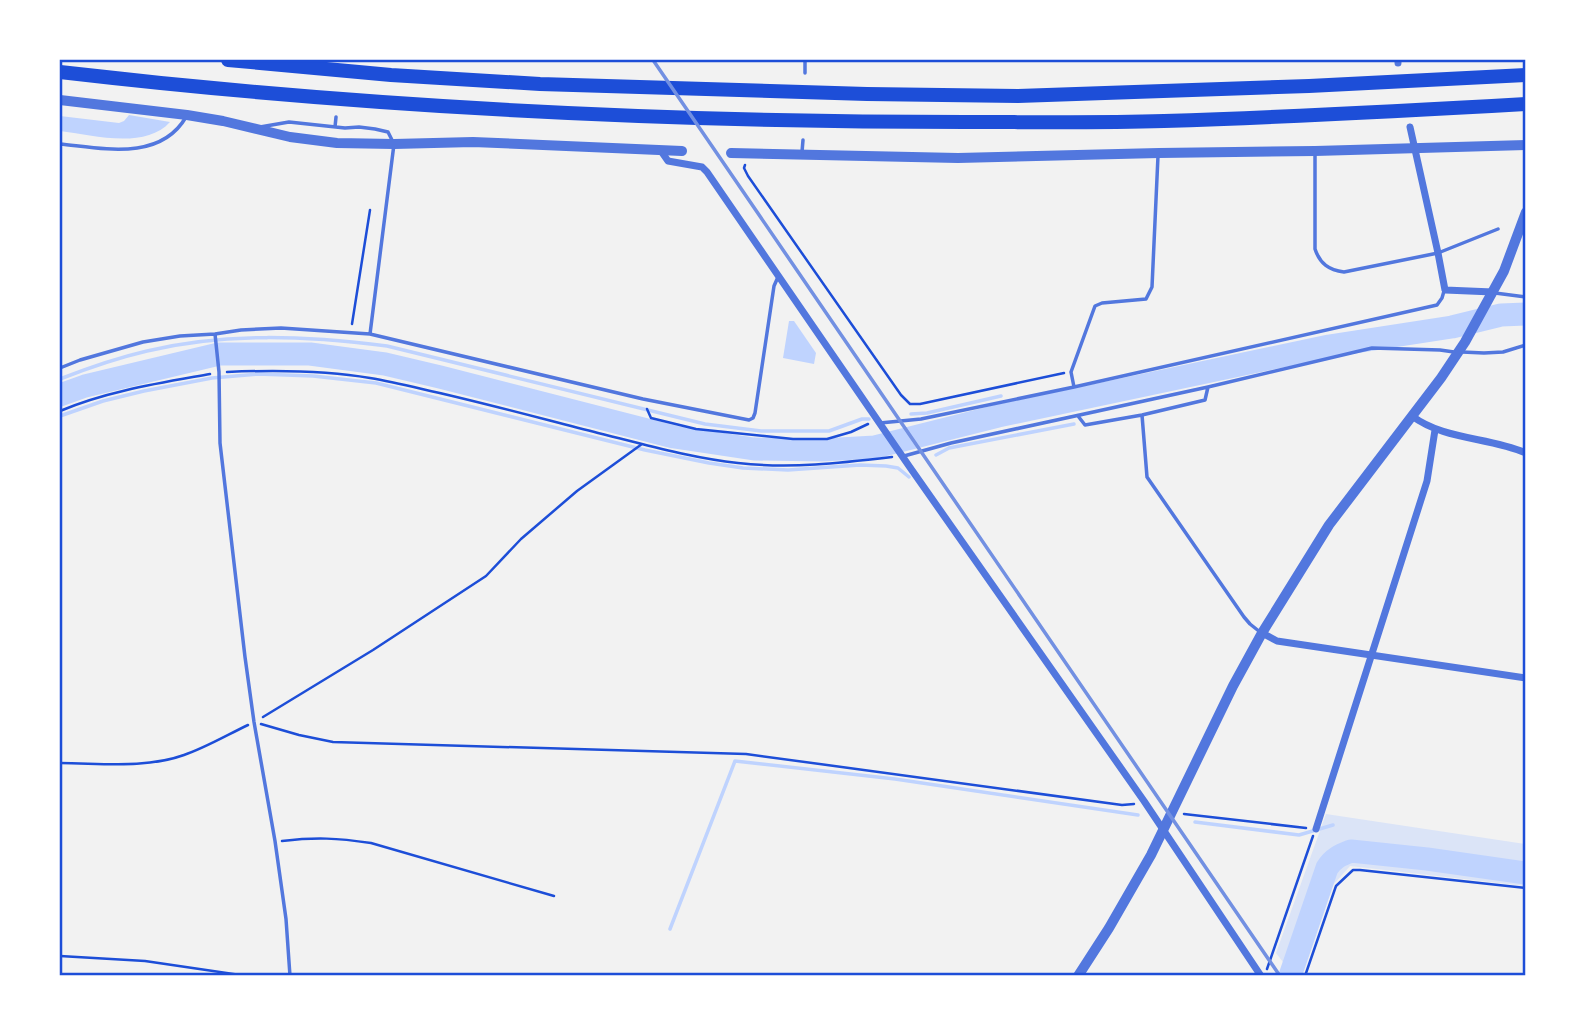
<svg xmlns="http://www.w3.org/2000/svg" width="1585" height="1035" viewBox="0 0 1585 1035" font-family="'Crimson Pro',serif">
<style>
.green{fill:#dbe4f7}
.water{fill:#bfd3fe}
.lines{fill:none;stroke-linecap:round;stroke-linejoin:round}
.stream{stroke:#bfd3fe;stroke-width:3.5}
.river{stroke:#bfd3fe;stroke-width:23}
.path{stroke:#1d4ed8;stroke-width:2.5}
.service{stroke:#5277de;stroke-width:3.5}
.minor{stroke:#5277de;stroke-width:7}
.tertiary{stroke:#5277de;stroke-width:10}
.motorway{stroke:#1d4ed8;stroke-width:14}
.rail{stroke:#7290e2;stroke-width:3.5}
.neatline{fill:none;stroke:#1d4ed8;stroke-width:2.5}
</style>
<rect width="100%" height="100%" fill="#f2f2f2"/>
<!-- green -->
<path class="green" d="M1326,814l199,30v42l-175,-20 -17,19 -32,90h-8l-17,-22z"/>
<!-- water -->
<path class="water" d="M129,115l41,7c-25,28 -78,13 -110,9v-15l59,7 5,-2z
M789,321h5l22,32 -2,11 -31,-6z"/>
<g class="lines">
<!-- stream -->
<path class="stream" d="M60,379c28,-11 57,-21 87,-28 79,-19 160,-15 240,-5l318,78 56,7h68l33,-12h7
M911,414l16,-1 74,-17
M60,416l43,-15 41,-10 68,-13 46,-4 55,2 63,7 269,67 64,13 34,5 45,2 72,-5 26,1 12,2 11,9
M936,455l13,-7 125,-24
M1195,822l104,13 34,-10
M670,929l65,-168 160,18 243,36"/>
<!-- river -->
<path class="river" d="M60,395l25,-9 134,-32h91l75,10 55,13 234,60 80,12 68,1 53,-3 123,-31 331,-70 123,-19 49,-12 25,-1
M1290,976l37,-108c6,-10 14,-13 24,-17l76,8 99,14"/>
<!-- path -->
<path class="path" d="M745,165l-1,3 4,8 153,219 9,9h10l144,-31
M352,324l18,-114
M227,372c47,-2 97,-2 143,6 18,3 35,7 52,11 59,13 117,29 176,44 46,11 92,25 140,30 52,6 103,0 154,-6
M647,409l4,9 45,11 97,10h34l24,-7 17,-8
M60,411c47,-20 100,-28 150,-37
M263,717l110,-67 113,-74 35,-37 56,-48 65,-47
M261,724l38,11 34,7 413,12 376,51 12,-1
M60,763c40,0 85,6 124,-8 21,-7 43,-20 64,-30
M1184,814l122,14
M282,841c34,-4 55,-3 89,2l183,53
M60,956l85,5 102,15
M1267,969l46,-133
M1305,976l31,-90 17,-16h7l166,18"/>
<!-- service -->
<path class="service" d="M805,60v13
M260,127l29,-5 56,6 14,-1 16,2 13,3 6,12 -24,190
M335,127l1,-10
M60,144c41,4 100,18 126,-27
M1315,151v98c5,15 14,21 29,23l94,-19 60,-24
M802,152l1,-12
M1495,293l31,4
M215,334l4,38 1,71 25,214 9,65 21,119 11,78 4,57
M1462,352l22,1 19,-1 23,-7
M60,368l20,-8 63,-18 37,-6 35,-2 26,-4 40,-2 89,6 273,65 106,21 4,-2 2,-5 19,-127 4,-9
M1074,387l-3,-15 24,-66 7,-3 44,-4 6,-12 6,-131
M1142,415l5,62 97,140 6,7 10,8
M1078,416l7,9 57,-10 63,-15 3,-13
M880,423l41,-4 153,-32 363,-82 5,-7 2,-7
M904,456l47,-13 257,-56 164,-39 68,2 14,2"/>
<!-- minor -->
<path class="minor" d="M1398,60v3
M1410,127l28,126 7,37 48,2
M661,151l7,10 34,6 5,5 202,294 235,335 117,175
M1412,416c32,24 77,21 114,37
M1262,633l15,8 249,37
M1316,829l111,-348 8,-51"/>
<!-- tertiary -->
<path class="tertiary" d="M60,100l127,15 36,6 67,16 47,6 57,1 79,-2 209,9
M731,153l227,5 201,-5 156,-2 211,-6
M1078,976l31,-48 42,-73 82,-169 29,-53 67,-108 112,-147 24,-36 39,-71 22,-59"/>
<!-- motorway -->
<path class="motorway" d="M228,60l163,15 149,9 327,10 151,2 291,-10 217,-11
M60,72c300,35 603,50 905,50 66,0 133,1 199,-1 121,-4 241,-10 362,-17"/>
<!-- rail -->
<path class="rail" d="M653,60l627,916"/>
</g>
<!-- border -->
<rect width="1585" height="1035" fill="none" stroke="#ffffff" stroke-width="122"/>
<rect x="61" y="61" width="1463" height="913" class="neatline"/>
</svg>
